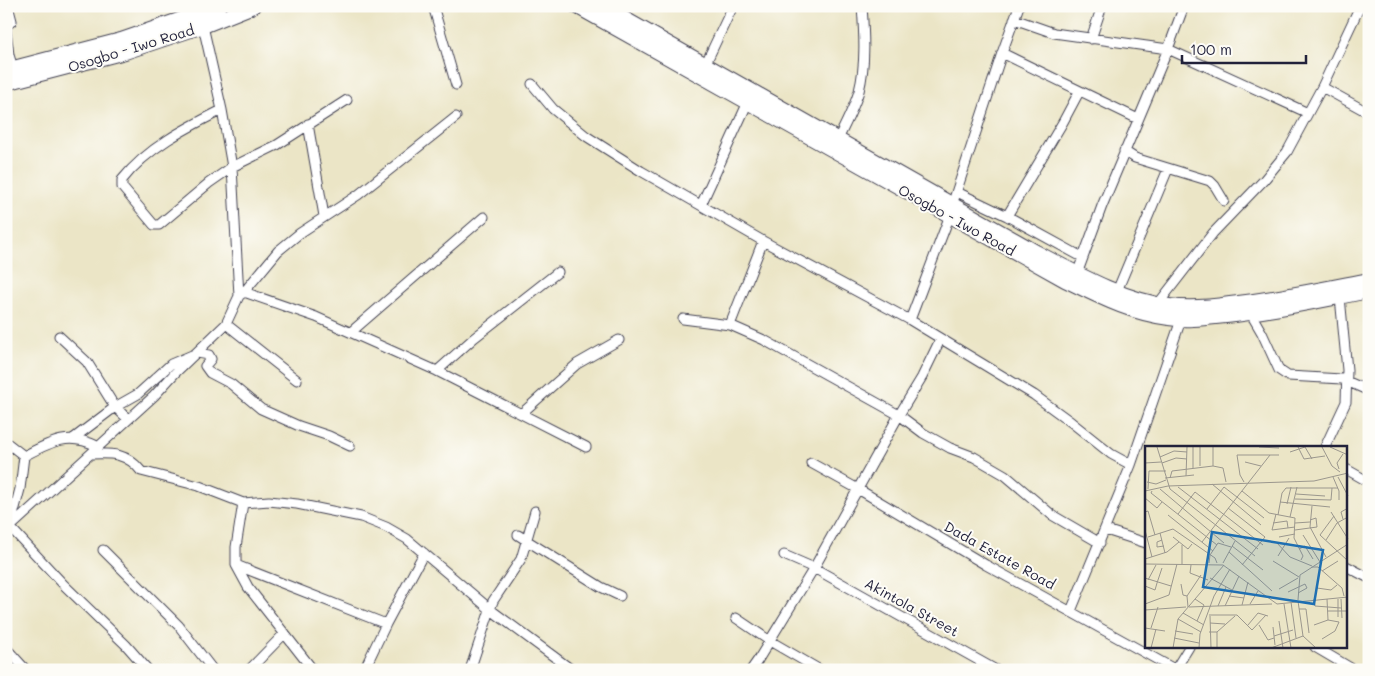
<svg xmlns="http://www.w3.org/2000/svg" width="1375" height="676" viewBox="0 0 1375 676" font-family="Mali,sans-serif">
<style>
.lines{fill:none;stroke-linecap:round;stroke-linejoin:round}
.street-casing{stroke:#403f50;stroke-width:11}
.primary-casing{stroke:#403f50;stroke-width:16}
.street{stroke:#fff;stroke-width:9}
.primary{stroke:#fff;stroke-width:14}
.labels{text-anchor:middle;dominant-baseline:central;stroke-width:4;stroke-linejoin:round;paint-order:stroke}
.street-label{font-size:14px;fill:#22223b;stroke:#fdfcf7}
.inset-road{fill:none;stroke:#9b978e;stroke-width:1}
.view{fill:#1f6fb2;fill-opacity:0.15;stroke:#1f6fb2;stroke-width:2.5}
.inset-edge{fill:none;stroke:#22223b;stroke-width:2.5}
</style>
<rect width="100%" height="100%" fill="#fdfcf7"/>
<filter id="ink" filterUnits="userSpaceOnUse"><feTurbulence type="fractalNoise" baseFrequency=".02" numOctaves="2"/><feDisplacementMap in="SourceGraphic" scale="10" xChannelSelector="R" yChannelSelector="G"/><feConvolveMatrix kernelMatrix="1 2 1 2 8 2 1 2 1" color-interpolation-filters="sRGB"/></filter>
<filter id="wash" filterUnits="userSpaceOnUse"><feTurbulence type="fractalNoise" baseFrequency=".0096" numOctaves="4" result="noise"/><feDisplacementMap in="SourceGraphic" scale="20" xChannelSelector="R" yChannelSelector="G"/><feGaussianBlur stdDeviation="1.12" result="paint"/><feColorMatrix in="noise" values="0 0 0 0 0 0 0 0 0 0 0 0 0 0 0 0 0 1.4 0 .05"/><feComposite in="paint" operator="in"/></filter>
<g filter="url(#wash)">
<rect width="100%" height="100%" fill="#ebe5c6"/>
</g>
<g filter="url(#ink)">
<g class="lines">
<defs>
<path id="street" d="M433,6l23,79
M1014,19l40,14 114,16 140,64
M6,26l6,-5 -4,-15
M6,30l3,25 4,13
M1091,39l11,-33
M1002,53l136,66
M705,65l28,-59
M532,84l21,25 33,27 55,35 122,70 147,79 124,75 37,27 40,32 20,11
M1322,87l47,26
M222,110c-36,18 -75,38 -100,70v7l32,38h5l50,-42 23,-16 45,-22 70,-45
M308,124l16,92
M837,141c8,-16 17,-33 22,-50 7,-27 5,-58 3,-85
M1124,151l11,7 75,23 5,5 9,15
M957,192l50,24 75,41
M701,205l47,-103
M952,205l50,-152 17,-47
M1007,216l56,-94 16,-30
M1077,274l25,-68 66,-157 16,-43
M1117,291l51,-122
M244,292l34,-41 22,-18 58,-38 98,-78
M239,296l5,-4 72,25 121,54 149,76
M1158,304l55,-71 51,-53 23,-28 35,-65 38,-81
M1251,314l11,19 17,37 9,6 54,3 27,12
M683,319l47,6 34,15 135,75 24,18 27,15 24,9 31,18 47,40 48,28
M910,320l40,-105
M226,324l71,56
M730,325l33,-84
M351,332l133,-115
M59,336l28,26 28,45 13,12
M437,371l37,-33 84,-66
M521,414l56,-50 42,-24
M74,438l41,-31 23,-13 33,-30 26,-11 12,2 2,4 -6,7 5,7 21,11 30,25 38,17 30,10 21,10
M6,442l18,14
M1325,447l21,-45 1,-32 -7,-73
M91,454c21,-1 36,-1 50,17l58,15 44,17 26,-2 28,3 64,13 25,10 21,12 84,71 81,60
M24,456l-4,33 -10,38 54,58 62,60 22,25
M24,456c27,-14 44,-24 73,-10
M811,463l47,26 128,76 190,105
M1346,469l23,13
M243,503l-7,44v18l12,22 65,83
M1106,530l40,13
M6,531l148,-135 21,-23 51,-49 13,-28 -7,-129 -10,-57 -19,-84
M518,535l83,52 19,9
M103,550l76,76 34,44
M784,555l30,13 182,102
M236,565l150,59
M1346,566l23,12
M1071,611l60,-146 50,-145
M736,618l34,23 50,29
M1315,647l39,23
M6,648l20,22
M249,670l36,-37
M364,670l22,-46 38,-71
M470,670l23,-69 28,-42 14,-48
M751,670l7,-10 56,-92 85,-153 23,-38 18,-37
M1175,670l14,-23"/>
<path id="primary" d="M576,6l489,274c33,16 67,34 104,38 19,3 38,0 57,-2 48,-5 95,-16 143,-25
M602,6l434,246c40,21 87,48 133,54 21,3 41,1 61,-2 47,-5 93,-15 139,-24
M6,70l115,-30 98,-34
M6,83l119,-31 78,-26 50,-20"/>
</defs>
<!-- street casing -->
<use href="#street" class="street-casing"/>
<!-- primary casing -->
<use href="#primary" class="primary-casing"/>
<!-- street -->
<use href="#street" class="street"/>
<!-- primary -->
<use href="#primary" class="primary"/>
</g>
</g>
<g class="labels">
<!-- street labels -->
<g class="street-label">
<text transform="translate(131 48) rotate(-17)">Osogbo - Iwo Road</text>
<text transform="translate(957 220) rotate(29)">Osogbo - Iwo Road</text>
<text transform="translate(1000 555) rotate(29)">Dada Estate Road</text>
<text transform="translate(912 607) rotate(29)">Akintola Street</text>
</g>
</g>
<!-- overview -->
<g transform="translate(1145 446)">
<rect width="202" height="202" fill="#ebe5c6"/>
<path class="inset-road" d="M12,1l13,42 85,67M48,1v21M68,1v19M114,1l20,1M153,1l6,12 21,-3M177,1l10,19 8,6M185,1l18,8M145,6l15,-5 7,12M15,11l14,-6 13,1M100,16l16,4M0,17l16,-1M17,17l14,-5 11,1M55,20v-19M194,23l-2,-6 6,-9M4,25h17M41,30l1,-29M188,31l6,14v9M193,31l10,19M20,32l29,-3M25,32l2,-7 41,-5 10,2 3,14M2,36l9,2 10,-4M99,36l-4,-7 -3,-20h42M67,38l49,41M33,41l80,62M3,43l1,-18M15,43l64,54M0,45l23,-5 146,-5 34,-8M7,45l-1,2 66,52M97,45l27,22 26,5 -1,20 9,18 -2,4M151,48l29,2M0,52l12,10 5,-6M150,53l36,1 1,-12M135,56l50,5M142,58l4,-17M167,60l-2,21 16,30M83,62l37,29 -23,28M62,63l17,-22 40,31M0,66l3,-1 7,24M186,66l17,27M33,68l17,-22 68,53M131,68l-4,16 23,-3M23,69l45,36M133,69l4,-22 4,-5h52M189,70l-14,19 28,26M145,71l7,-30M198,73l-2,-7 7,-4M128,77l14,-2 1,7M150,77l15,-1M0,84l7,27M150,84l22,-3 -1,-9 -6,2M15,87l5,20M158,89l17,27M3,91l25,-8 42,29 2,5M28,91l15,12 4,-5M134,91l16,-3M17,94l-5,2v5l7,-1M181,94l11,-17 11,-6M57,96l68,-87M131,96l14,15 22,9M87,100l31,24M154,103l6,-3 8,13M84,106l43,39M133,110l11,-18M0,113l22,-7 12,-10M128,115l26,16M64,117l1,-8 8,-12 13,4M78,117l12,-22M0,118l78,1 54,39 71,-7M37,118v-19M46,119l-1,8 18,7M167,121h6l24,21 2,8M177,125l16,-10M0,132l26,8M65,132l22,12M3,134l8,-15M12,137l5,-15M36,138l2,11 4,1M0,140l10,4 2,-7M172,142l14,2 6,-5M134,143l19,-11M143,146l17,-8 2,4 -9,5M84,150l15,2M50,153l9,6 -7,16M169,153l1,7 26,2M182,153l1,21M193,153v18M196,153l1,19M153,154l2,-25 48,-31M153,155l5,35 13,12M146,156l5,36M0,158l24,-9 8,-31M105,158l8,-13M139,158l7,44M97,159l6,-23M73,160l8,-19M80,160l14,-30M43,161l-1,-11 14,-21M44,161l83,-3M154,163h7l3,24M0,164l41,-3M182,165h21M38,167l21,12M64,169h28l15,15 14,-15M65,170l1,32M33,173l23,13M134,175l4,27M65,177l15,1M103,179l10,-12 10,3M114,179l9,15 6,-2M169,179l14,-5 11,2 -4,9 -13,8M128,181l2,18M0,182l20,3M6,182l7,-21M30,185l18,3M64,186h8l18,-16M129,190l19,-6M29,192l25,5M6,202l5,-19M28,202l5,-29 46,-54M54,202l1,-14 14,-38 16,-27M72,202v-16M126,202l32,-12"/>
<path class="view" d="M67,86l111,18 -9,54 -111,-17z"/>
<rect width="202" height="202" class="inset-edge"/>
</g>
<!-- margin -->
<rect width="1375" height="676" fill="none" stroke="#fdfcf7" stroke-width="25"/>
<!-- scale -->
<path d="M1182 55v8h124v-8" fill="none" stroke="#22223b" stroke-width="2.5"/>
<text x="1190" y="55" font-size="15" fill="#22223b" stroke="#fdfcf7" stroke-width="4" paint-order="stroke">100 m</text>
</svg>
